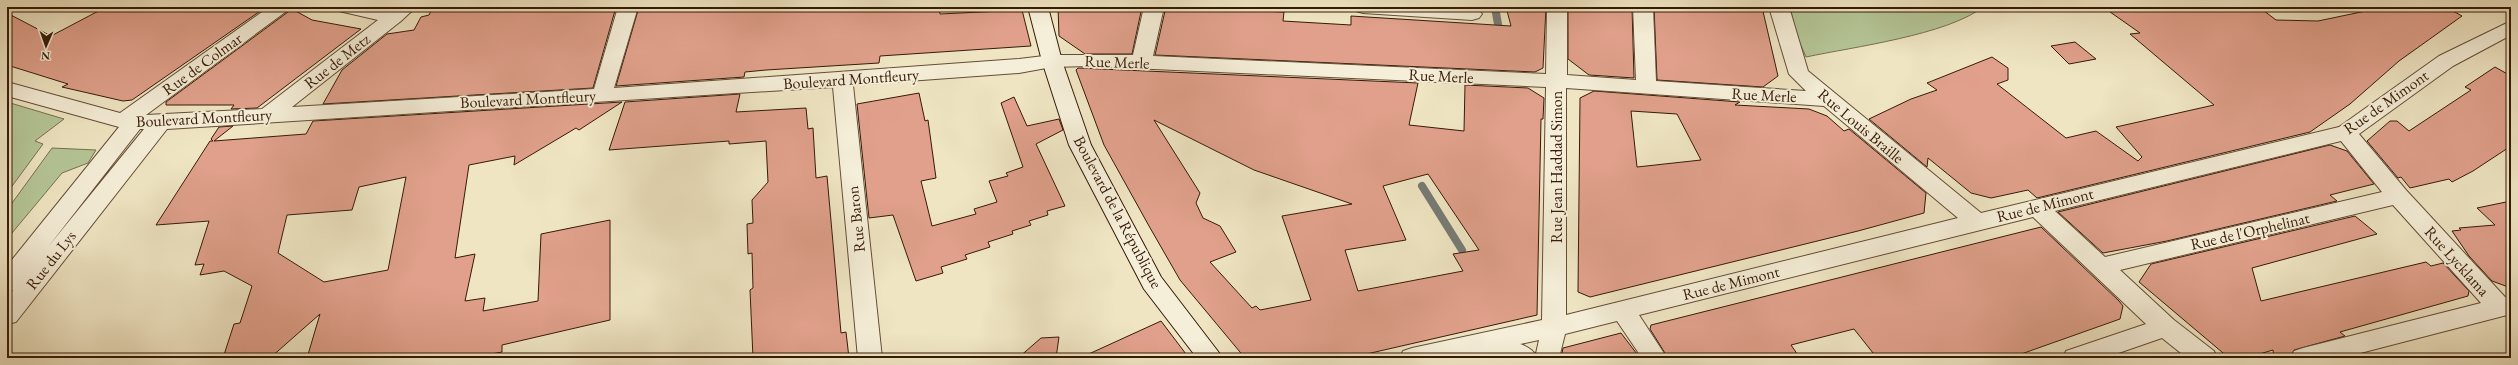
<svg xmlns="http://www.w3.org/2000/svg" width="2518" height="365" viewBox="0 0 2518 365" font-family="'EB Garamond',serif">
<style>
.green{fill:#b5c697;stroke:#76704f}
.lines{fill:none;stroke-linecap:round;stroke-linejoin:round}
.stream{stroke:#767b75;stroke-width:8}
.building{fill:#e0a08b;stroke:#361a07;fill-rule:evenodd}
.pedestrian-casing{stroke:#644d36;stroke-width:2}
.minor-casing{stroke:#644d36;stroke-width:2}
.secondary-casing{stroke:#361a07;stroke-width:2}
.pedestrian{fill:#f5eed8;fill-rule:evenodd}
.minor{fill:#f5eed8;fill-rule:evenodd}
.secondary{fill:#f5eed8;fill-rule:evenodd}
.labels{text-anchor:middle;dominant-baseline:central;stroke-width:4;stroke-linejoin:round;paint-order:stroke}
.street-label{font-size:16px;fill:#361a07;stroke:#f5eed8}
</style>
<rect width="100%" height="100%" fill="#efe5c3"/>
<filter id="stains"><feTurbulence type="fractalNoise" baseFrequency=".005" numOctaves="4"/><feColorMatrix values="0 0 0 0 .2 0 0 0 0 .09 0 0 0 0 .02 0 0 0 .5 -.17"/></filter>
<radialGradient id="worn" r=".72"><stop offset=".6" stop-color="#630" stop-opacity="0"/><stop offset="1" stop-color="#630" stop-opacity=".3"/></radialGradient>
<!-- green -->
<path class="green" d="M1790,7h116l18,3 59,-3c-36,28 -130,40 -177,50l-10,-23z
M7,102l57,17 -29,22 8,3 -36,49z
M52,148l44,2 -8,13 -26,10 -55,66v-29z"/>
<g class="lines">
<!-- stream -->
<path class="stream" d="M1495,7l5,29
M1422,186l40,64"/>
</g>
<!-- building -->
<path class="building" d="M106,7h160l-134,93 -9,1 -61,-14 6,-3 -61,-19v-52l44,23z
M433,7h183l-23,81 -270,16 19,-34 45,-36 27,-4 7,-13 8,-2z
M639,7h300l1,7 82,-4 9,36 -151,10 -1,7 -113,7 -21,2 -1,5 -128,9z
M1058,7h84l-10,47h-47l-26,-18z
M1175,7l109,5 -1,9 68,4v-9l160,10 -5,-19h40l-3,61 -8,4 -380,-17 10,-44z
M1568,7h64l2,71 -45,-3 -21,-16z
M1654,7h108l16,69 -15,11 -106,-7z
M2103,7h156l17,13 42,1 67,-14h61l16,9 -63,45 -49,43 -40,28 -273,66 -9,-8 -37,8 -20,-5 -43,-35 -1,9 -58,-48 42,-20 26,-9 -10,-7 65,-26 16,11v12l-11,4 69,54 30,-7 42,30 4,-4 -26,-30 98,-22 -84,-71 10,-1z
M292,9l20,11 49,9 -104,79 -26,1 3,-4h-68v-3z
M2075,42l21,17 -27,5 -18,-18z
M2495,67l16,9v70l-38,25 -21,11 -3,-3 -39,9 -9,-11 -3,1 -31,-37 23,-20h7l12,10 62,-41 -6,-3z
M1078,68l340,15 -9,42 55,6 1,-46 63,3 16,10 -1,21h-2l-4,196 -188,43h-104l-65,-78 -31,-54 -45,-81 -28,-75zM1154,120l100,50 98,34 -70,12 29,84 -51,10 -4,-4 -4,2 -42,-46 26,-10 -16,-26 -17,-8 -7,-15 4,-10zM1428,174l51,76 -26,4 10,17 -105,20 -13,-41 61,-10 -23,-54z
M1594,91l146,11 -5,3 74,4 18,7 17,15 5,-2 77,64 -2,20 -66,18 -268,66 -12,-5 2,-194zM1631,111l46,3 24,46 -64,7z
M919,93l6,28 3,-1 8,58 -15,3 11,45 44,-12 -2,-5 23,-7 -8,-21 19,-5 -2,-3 17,-6 -22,-64 13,-6 13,29 32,-7 4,11 -27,14 29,62 -18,5 1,4 -19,6 2,4 -19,6 1,3 -25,8 2,5 -25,8 2,4 -26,8 2,6 -27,8 -23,-66 -24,3 -12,-114z
M740,94l-4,18 70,-4 2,21 5,-1 3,50 11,-2 14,157 5,-1 3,26h-96l-3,-68 3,-2 -1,-35 -4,1 -1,-30 6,-1 -1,-23 16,-18 -2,-41 -37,3v-3l-120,9 16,-48z
M622,102l-43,28 -3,-2 -62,37 1,-9 -46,9 -14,93 20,-4 -10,47 20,-3 -2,13 55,-10 3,-67 69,-14v100l-108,25v7l-32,6h-163l13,-44 -50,44h-47l11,-34 6,-1 12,-37 -28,-15 -24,4 4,-11 -9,1 14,-44 -53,4 54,-84h3l-2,-2 8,-12 14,-1 -19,15 92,-7 7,-13zM406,177l-18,93 -64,12 -46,-29 9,-38 65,-5 7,-23z
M2330,145l17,6 27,33 -44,11 7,6 -170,40 -64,12 -45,-41z
M2511,201v87l-19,-7 -23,-25 -17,-25 9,-1 -2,-2 36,-3 -18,-17z
M2355,216l22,18 -125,34 9,33 165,-39 5,4 12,-3 26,28 -1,5 -128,36 5,4 -51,14 -4,8h-16l-1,-8 -27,8h-17l-90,-76 12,-18z
M2041,227l78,74 4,5 -3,13 -110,39h-133l-23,-29 -63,16 9,13h-132l-18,-29 1,-4z
M1161,321l28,37h-109z
M1621,333l19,25h-79l2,-10z
M1059,337l-3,21h-38l23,-20z"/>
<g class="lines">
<defs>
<path id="pedestrian" d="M1494,341c15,-1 36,2 44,17h-90l4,-7z"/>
<path id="minor" d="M269,7h23l-146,108 116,-6 116,-89 -39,-9 -3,-4h39l15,3 4,-3h22l-15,14 -109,86 302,-18 24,-82h20l-24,81 405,-29 33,-4h81l11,-48h20l-11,49 393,18 1,-67h20v68l69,5 -3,-73h20l3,74 150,10 -17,-17 -20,-67h20l19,64 173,142 358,-86 100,-71 72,-35v14l-58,31 -94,68 47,56 99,107 6,-1v18l-170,44h-50l3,-7 9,-3 178,-45 -88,-98 -273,65 54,50 40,31 3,7h-30l-25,-20 -58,20h-41l3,-7 80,-27 -113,-107 -394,98 28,43h-25l-25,-37 -52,13 -6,24h-24l4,-18 -82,18h-57l3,-7 9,-3 130,-28 4,-233 -457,-21 -37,1 -33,6 -166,12 29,273h-24l-25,-271 -666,42 -151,193 -9,2v-26l6,-8 -6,2v-26l112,-139 -112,-31v-14l113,31zM1566,88l258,18 134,112 -392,97zM140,129h4l-96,118zM2341,141l41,51 -277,65 -50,-46z
M1353,7h103l23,3 3,4 -3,4 -7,2 -109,-7 -7,-2z"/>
<path id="secondary" d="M1028,7h20l14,54 29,84 70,132 62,81h-26l-53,-69 -75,-144 -27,-84z"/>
</defs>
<!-- pedestrian casing -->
<use href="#pedestrian" class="pedestrian-casing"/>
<!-- minor casing -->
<use href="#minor" class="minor-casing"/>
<!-- secondary casing -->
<use href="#secondary" class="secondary-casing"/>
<!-- pedestrian -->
<use href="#pedestrian" class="pedestrian"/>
<!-- minor -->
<use href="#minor" class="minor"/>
<!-- secondary -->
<use href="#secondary" class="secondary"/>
</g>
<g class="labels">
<!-- street labels -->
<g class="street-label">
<text transform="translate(337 61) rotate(-38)">Rue de Metz</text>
<text transform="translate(1117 62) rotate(2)">Rue Merle</text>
<text transform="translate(202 64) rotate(-36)">Rue de Colmar</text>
<text transform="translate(1441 76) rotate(3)">Rue Merle</text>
<text transform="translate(851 79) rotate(-4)">Boulevard Montfleury</text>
<text transform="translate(1764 95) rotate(3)">Rue Merle</text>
<text transform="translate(528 99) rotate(-3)">Boulevard Montfleury</text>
<text transform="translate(2386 102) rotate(-35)">Rue de Mimont</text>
<text transform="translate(204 118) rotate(-3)">Boulevard Montfleury</text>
<text transform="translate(1861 126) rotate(40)">Rue Louis Braille</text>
<text transform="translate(1556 167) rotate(-90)">Rue Jean Haddad Simon</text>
<text transform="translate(2045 205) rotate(-14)">Rue de Mimont</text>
<text transform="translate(1118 212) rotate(62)">Boulevard de la République</text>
<text transform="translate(856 219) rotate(-96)">Rue Baron</text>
<text transform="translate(2250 231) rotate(-13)">Rue de l'Orphelinat</text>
<text transform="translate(51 260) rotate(-52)">Rue du Lys</text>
<text transform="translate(2457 261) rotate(48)">Rue Lycklama</text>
<text transform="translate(1731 283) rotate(-14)">Rue de Mimont</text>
</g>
</g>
<!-- margin -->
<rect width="2518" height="365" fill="none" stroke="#efe5c3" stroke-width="24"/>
<rect x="8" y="8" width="2502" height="349" fill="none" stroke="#361a07" stroke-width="2"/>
<rect x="12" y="12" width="2494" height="341" fill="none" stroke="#361a07"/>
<!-- north arrow -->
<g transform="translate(46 46) rotate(182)" stroke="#f5eed8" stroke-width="3" paint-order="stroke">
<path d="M0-3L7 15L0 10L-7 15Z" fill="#361a07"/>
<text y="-6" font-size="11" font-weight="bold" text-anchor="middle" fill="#361a07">N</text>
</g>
<rect width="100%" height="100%" filter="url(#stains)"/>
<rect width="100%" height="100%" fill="url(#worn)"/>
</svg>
